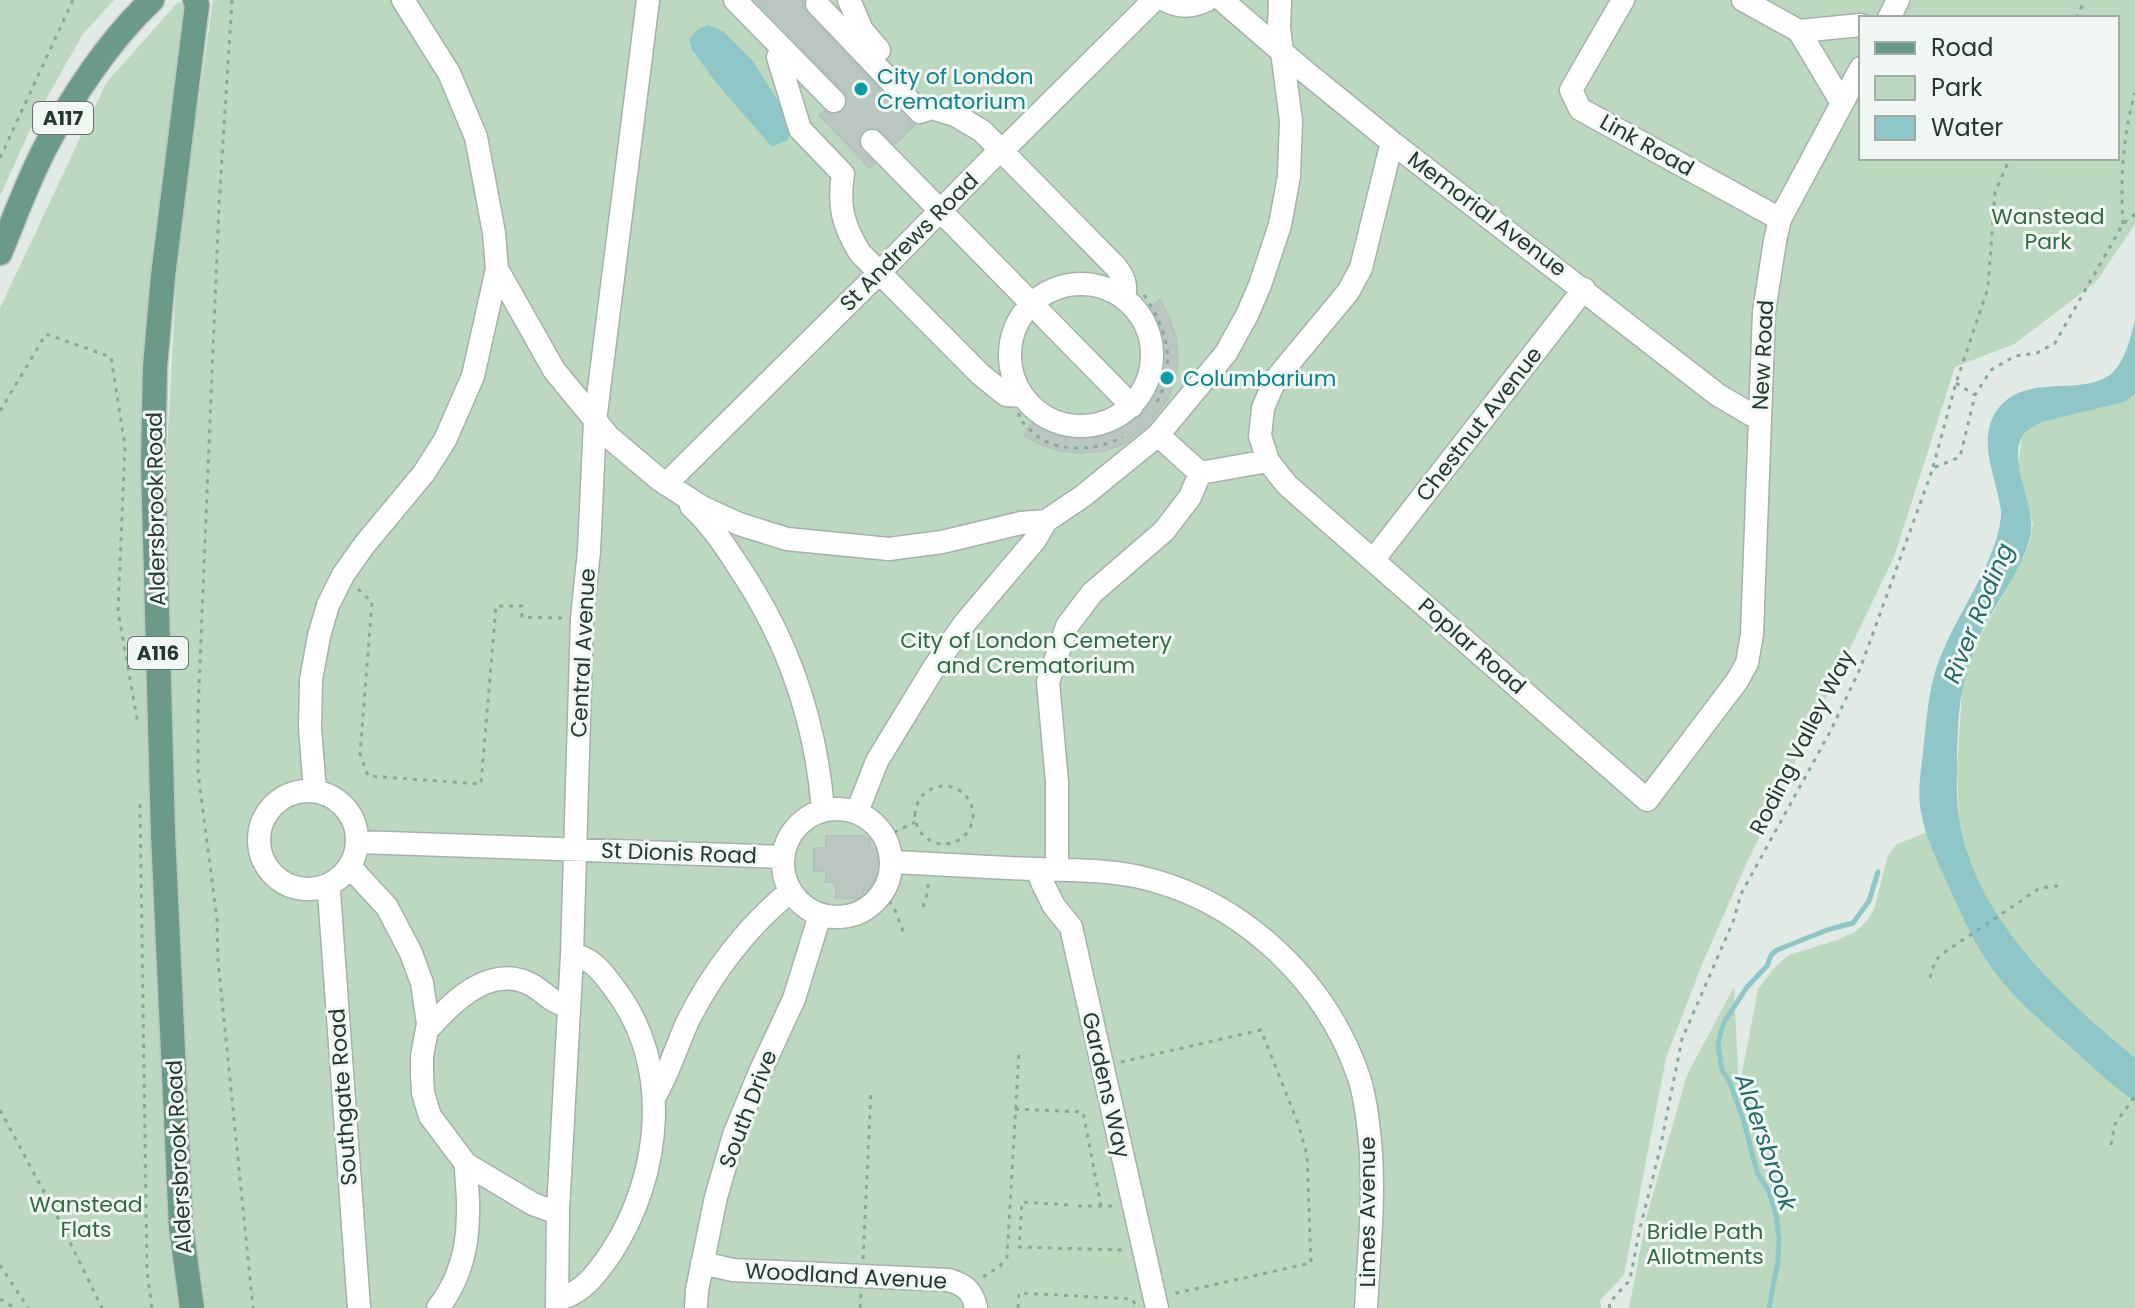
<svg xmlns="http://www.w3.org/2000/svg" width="2135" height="1308" viewBox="0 0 2135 1308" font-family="Poppins,sans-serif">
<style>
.green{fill:#bcd9c0;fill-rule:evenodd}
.water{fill:#8fc7c9}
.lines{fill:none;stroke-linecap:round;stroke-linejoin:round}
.stream{stroke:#8fc7c9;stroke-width:5}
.building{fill:#bac7c0;stroke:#b4c3bb;stroke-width:2}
.minor-tunnel{stroke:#bbc7c1;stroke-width:22;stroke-dasharray:22 11;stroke-linecap:butt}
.minor-casing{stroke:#a5b1ab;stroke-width:25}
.major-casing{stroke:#bdc4c1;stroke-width:27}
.path{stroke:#85aa9a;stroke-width:3;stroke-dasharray:4 6;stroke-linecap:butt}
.minor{stroke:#fff;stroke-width:22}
.major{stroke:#6b9a88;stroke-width:24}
.culture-dot{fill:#0f9aa8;stroke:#f1f7f3;stroke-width:3}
.labels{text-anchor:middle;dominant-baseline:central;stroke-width:6;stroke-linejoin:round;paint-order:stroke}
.shield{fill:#f1f7f3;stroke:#62726a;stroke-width:2}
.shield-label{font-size:20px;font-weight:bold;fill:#243930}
.culture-label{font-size:22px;fill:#0d838f;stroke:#f1f7f3;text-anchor:start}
.street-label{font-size:22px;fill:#243930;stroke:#f1f7f3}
.park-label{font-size:22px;fill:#326b41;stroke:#f1f7f3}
.water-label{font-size:24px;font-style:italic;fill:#256b6d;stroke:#f1f7f3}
</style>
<rect width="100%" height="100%" fill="#e1eae5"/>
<!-- green -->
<path class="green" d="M0,0h114l-31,34 -47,83 -36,79z
M213,0h1922v224l-39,58 -82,62 -59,23 -61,190 -151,314 -42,96 -35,91 -42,217 -24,25 1,8h-1402l-7,-52 -12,-211 -15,-557 13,-244zM1861,18h256v140h-256z
M178,2l14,5 -43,338 33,963h-182v-1000l106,-225z
M2135,394v914h-506l18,-93 40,-140 47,-88 5,102 19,-100 16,-21 15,-13 52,-16 15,-8 11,-10 7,-12 14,-54 9,-11 62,-24 -2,-51 5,-77 13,-46 49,-90 6,-16 3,-16 -15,-59 2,-15 2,-13 8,-8 12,-7 83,-20z"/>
<!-- water -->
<path class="water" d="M709,25l15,7 28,28 39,61 -3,19 -16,7 -55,-63 -25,-34 -3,-12 11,-10z
M2135,320v74l-10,8 -83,20c-7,4 -16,8 -20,15 -15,27 16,70 8,100 -10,40 -44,76 -56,114 -4,13 -9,27 -12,41 -4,19 -4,40 -5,60 0,22 -1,45 2,67 16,99 102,178 176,239v43c-22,-14 -41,-33 -60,-50 -32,-28 -65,-55 -88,-90 -16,-24 -27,-50 -39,-76 -10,-23 -23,-48 -27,-73 -4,-20 0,-41 2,-60 3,-24 4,-49 10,-72 13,-51 49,-93 64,-143 2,-7 4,-17 4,-24 0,-6 -2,-12 -3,-18 -6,-27 -18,-55 -3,-82 28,-45 93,-12 120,-43 11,-13 16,-34 20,-50z"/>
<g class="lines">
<!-- stream -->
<path class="stream" d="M1769,1308l9,-47 1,-23 -3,-24 -7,-22 -12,-20 -13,-50 -14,-39 -8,-13 -4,-25 3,-14 4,-10 22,-34 20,-21 4,-11 6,-5 50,-20 26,-7 16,-22 9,-29"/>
</g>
<!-- building -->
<path class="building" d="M755,0h49l-1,7 4,7 103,108 5,3 -20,19 -19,-16 -7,-1 -6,4 -4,6 -1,7 4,7 13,13 -5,4 -51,-53 5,-4 7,4 12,-4 5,-7 -4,-12z
M1160,300l10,19 6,20 2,21 -3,20 -8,20 -19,25 -25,19 -19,7 -21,2 -21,-2 -20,-6 -18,-10 8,-13 15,9 17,5 18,2 18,-2 17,-6 25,-15 18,-39 3,-17 -1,-18 -5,-17 -9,-16z
M826,836h38v3h6v9h8v12l2,12 -3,4v15l-14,-1 -1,8h-26v-16h-10v-11h-12v-23h12z"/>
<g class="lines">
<!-- minor-tunnel -->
<path class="minor-tunnel" d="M834,101l38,40"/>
<defs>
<path id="minor" d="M735,0l99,101
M849,0l13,30 17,20
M1165,0c15,8 27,7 42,0
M1222,0l80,69 92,75 324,251 34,20 8,1
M1623,0l-52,90 9,19 200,110
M1743,0l56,31 43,72
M817,4l103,108 11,-4 24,7 27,16 134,136c8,11 11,17 8,31
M1889,18l9,-18
M1799,31l62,-6
M784,50l-6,7 22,72 43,45c-5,33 0,51 17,79l120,121 26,21 16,1
M872,141l260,265
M497,269l57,101 55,67 51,43 42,27 37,17 48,15 102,10 53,-7 79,-19 25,-2
M1010 355a71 71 0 1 1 142 0a71 71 0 1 1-142 0Z
M1158,435l42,38 68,-12 19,24 360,315 90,-119 10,-18 5,-29 12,-322 11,-71 5,-22 81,-151
M1268,461l-8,-25 3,-28 12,-28 73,-88 13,-24 29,-118 4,-6
M666,484l213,-211 118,-120 6,-3 151,-150
M691,506c20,18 35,41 49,63 49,73 76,154 83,241
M1374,559l210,-270
M259 840a49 49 0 1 1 98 0a49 49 0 1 1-98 0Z
M315,791l-5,-63 1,-48 8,-44 9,-31 15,-30 22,-31 59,-71 21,-33 28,-64 24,-107 -3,-36 -18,-96 -27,-64 -46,-73
M783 863a54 54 0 1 1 108 0a54 54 0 1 1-108 0Z
M857,812l20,-51 58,-95 29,-42 71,-84 11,-19 37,-25 75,-61 68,-82 21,-38 13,-30 20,-60 9,-49 2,-55 -12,-93 1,-28
M358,842l425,15
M892,862c49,2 97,6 146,7 32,1 65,1 97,7 101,21 187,99 222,196 7,18 10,41 12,60 7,58 0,118 -3,176
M350,867l37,40 24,46 11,30 6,41 -6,32v19l1,18 7,23 36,48 67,40 16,6h9
M1038,869l4,13 12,24 17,21 86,381
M1057,869v-87l-9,-100 19,-56 25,-33 72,-62 26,-34 10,-24
M326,886l3,6 30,416
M428,1024l4,1c24,-27 60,-60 98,-41 14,7 22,20 38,21
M654,1098c14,-24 22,-50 33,-75 24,-49 61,-98 104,-132
M702,1263l31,7 215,10c16,4 25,11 28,28
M557,1299c25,-4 41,-27 54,-46 51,-78 62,-189 3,-265 -11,-15 -22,-31 -42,-33
M438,1308c21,-27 30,-60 30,-94 1,-16 -2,-33 -2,-50
M557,1308l1,-98 14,-255 10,-337 7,-67 6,-130 53,-421
M696,1308l1,-18 19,-93 18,-62 26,-63 34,-73 26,-84"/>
<path id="major" d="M0,253c14,-34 27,-70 44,-103 27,-52 65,-110 108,-150
M192,1308l-11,-81 -18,-394 -10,-369 2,-97 8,-91 34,-271 -2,-5"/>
</defs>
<!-- minor casing -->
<use href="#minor" class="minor-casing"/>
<!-- major casing -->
<use href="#major" class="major-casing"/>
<!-- path -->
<path class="path" d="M232,0l-13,205 -21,505v62l19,148 1,40 35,348
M2076,18l9,-18
M0,158l73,-158
M2123,224c-3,-47 0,-87 12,-132
M1144,295c24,35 34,74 10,112
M1956,383l19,12
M0,411l46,-77 65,23 14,89 -7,165 20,113
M1019,413v6c8,7 15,16 24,21 24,13 57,9 80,-3
M1933,467l23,-84 32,-95 7,-96 15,-34
M358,589l14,13 -12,152 8,22 113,8 15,-178h26v11l41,1
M915 815a29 29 0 1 1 58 0a29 29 0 1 1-58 0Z
M140,804l7,467 5,37
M885,837l30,-15
M881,895l12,10 12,31
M923,907l5,-16v-8
M1930,978l5,-17 7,-7 98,-66 15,-2 9,1
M1121,1062l140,-32 38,96 8,29 4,108 -139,31
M1015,1109l68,3 18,94
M0,1110l58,108 44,90
M2111,1145l4,-21 20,-28
M1068,1205l-46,-3 -3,45 104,3
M1078,1206h35
M863,1259l8,-168
M0,1265l28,43
M983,1277l17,-11 7,-9 12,-204
M0,1299l15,9
M860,1308l1,-14
M1018,1308l1,-15 113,6 4,7
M1610,1308l-1,-5 21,-23 9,-48 21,-83 22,-110 51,-117 8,-28 90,-164 29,-61 73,-201 27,-11 15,-62 16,-25 24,-14 22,-3 18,-10 68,-119 12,-10"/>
<!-- minor -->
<use href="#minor" class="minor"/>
<!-- major -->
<use href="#major" class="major"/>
</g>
<!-- markers -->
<g class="culture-dot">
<circle cx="861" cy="89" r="8"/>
<circle cx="1167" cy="378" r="8"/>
</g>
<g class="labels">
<!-- shield labels -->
<g class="shield">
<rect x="33" y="102" width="60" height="32" rx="6"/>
<rect x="128" y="637" width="60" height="32" rx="6"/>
</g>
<g class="shield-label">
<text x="63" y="118">A117</text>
<text x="158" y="653">A116</text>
</g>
<!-- culture labels -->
<g class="culture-label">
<text x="877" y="76">City of London<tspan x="877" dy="25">Crematorium</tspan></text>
<text x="1183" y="378">Columbarium</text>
</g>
<!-- street labels -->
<g class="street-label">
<text transform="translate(1647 145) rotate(29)">Link Road</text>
<text transform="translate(1487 214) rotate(37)">Memorial Avenue</text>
<text transform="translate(909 242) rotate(-45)">St Andrews Road</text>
<text transform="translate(1763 355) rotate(-87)">New Road</text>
<text transform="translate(1479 424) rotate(-52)">Chestnut Avenue</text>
<text transform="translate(156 509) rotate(-91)">Aldersbrook Road</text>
<text transform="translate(1472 646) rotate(41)">Poplar Road</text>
<text transform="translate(583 653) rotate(-87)">Central Avenue</text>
<text transform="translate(1802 742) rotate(-63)">Roding Valley Way</text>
<text transform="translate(679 853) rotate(2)">St Dionis Road</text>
<text transform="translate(1106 1085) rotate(77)">Gardens Way</text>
<text transform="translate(343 1097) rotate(-94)">Southgate Road</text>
<text transform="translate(748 1109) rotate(-69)">South Drive</text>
<text transform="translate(179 1157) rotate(-93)">Aldersbrook Road</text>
<text transform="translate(1367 1212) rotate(-90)">Limes Avenue</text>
<text transform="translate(846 1276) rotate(3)">Woodland Avenue</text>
</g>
<!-- park labels -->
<g class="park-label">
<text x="2048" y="216">Wanstead<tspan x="2048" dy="25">Park</tspan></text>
<text x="1036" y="640">City of London Cemetery<tspan x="1036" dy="25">and Crematorium</tspan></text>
<text x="86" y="1204">Wanstead<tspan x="86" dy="25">Flats</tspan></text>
<text x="1705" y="1231">Bridle Path<tspan x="1705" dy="25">Allotments</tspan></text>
</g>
<!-- water labels -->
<g class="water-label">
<text transform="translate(1978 613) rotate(-68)">River Roding</text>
<text transform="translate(1766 1142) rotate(71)">Aldersbrook</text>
</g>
</g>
<!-- legend -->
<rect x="1859" y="16" width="260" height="144" fill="#f1f7f3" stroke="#9faba5" stroke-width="2"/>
<rect x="1875" y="42" width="40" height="12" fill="#6b9a88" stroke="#9faba5" stroke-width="2"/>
<text x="1931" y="56" font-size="24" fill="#243930">Road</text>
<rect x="1875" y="76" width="40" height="24" fill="#bcd9c0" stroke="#9faba5" stroke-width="2"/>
<text x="1931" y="96" font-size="24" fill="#243930">Park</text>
<rect x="1875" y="116" width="40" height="24" fill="#8fc7c9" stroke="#9faba5" stroke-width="2"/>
<text x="1931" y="136" font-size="24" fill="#243930">Water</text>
</svg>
